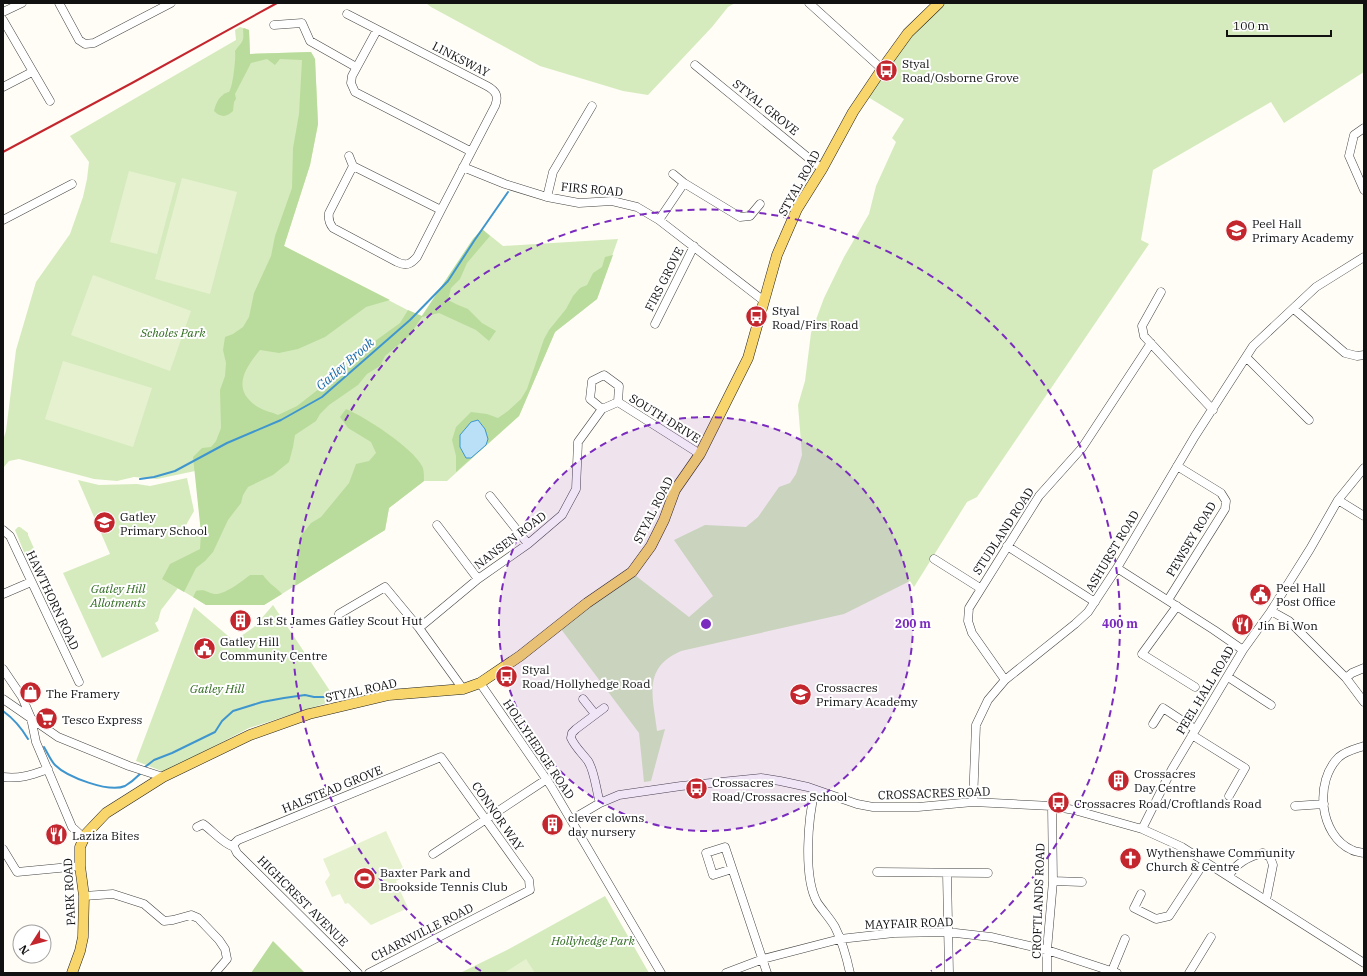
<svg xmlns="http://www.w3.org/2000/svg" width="1367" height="976" viewBox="0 0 1367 976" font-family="'IBM Plex Serif',serif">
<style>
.green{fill:#d5ebbd}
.forest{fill:#b9dc9c}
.pitch{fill:#e6f2cf}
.water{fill:#b9e0f7;stroke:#3f96cf}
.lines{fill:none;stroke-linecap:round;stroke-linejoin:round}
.stream{stroke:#3f96cf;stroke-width:2}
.minor-casing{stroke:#444;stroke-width:9}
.major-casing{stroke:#222;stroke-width:11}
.minor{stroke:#fff;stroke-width:8}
.major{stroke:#f9d66b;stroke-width:10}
.rail{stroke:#c4262e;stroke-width:2}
.ring{fill:none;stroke:#7b2cbf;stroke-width:2;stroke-dasharray:7 5}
.labels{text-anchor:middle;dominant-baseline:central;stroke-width:4;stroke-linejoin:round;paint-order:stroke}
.street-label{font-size:12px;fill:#111;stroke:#fff}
.poi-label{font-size:12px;fill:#111;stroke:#fff;text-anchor:start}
.park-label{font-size:12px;font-style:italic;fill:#2f6b1f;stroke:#fff}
.water-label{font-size:13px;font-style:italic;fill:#1768a6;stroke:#fff}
.centre{fill:#7b2cbf;stroke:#fff;stroke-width:2}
.ring-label{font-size:12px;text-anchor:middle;font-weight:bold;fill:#7b2cbf;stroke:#fff;stroke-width:4;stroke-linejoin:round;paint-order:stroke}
</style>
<rect width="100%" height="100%" fill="#fffdf5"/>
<!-- green -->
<path class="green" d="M426,3h309l-7,4 -16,20 -64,68 -25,-4 -83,-25 -109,-59z
M944,3h420v69l-80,51 -13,-21 -118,68 -12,70 8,4 -172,253 -10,5 -53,85 -4,-6 -66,33 -163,37c-39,17 -28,46 -24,80l8,-2 -14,52 -7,1 -5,-49 -78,-104 39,-30 36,-23 53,41 24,-21 -39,-56 31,-15 41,2 12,-10 21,-30 11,-4 6,-9 6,-19 -4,-50 7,-24 6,-48 13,-35 20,-41 25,-43 7,-28 20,-44 -4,-4 12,-19 -36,-22 40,-58z
M240,27l9,3 1,24 61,-2 4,7 3,65 -8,41 -26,81 137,71 52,-78 9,-10 21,17 115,-7 -21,60 -42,33 -36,84 -72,65h-23l-35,27 -4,22 -121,75h-58l-28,-17 -17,22 -3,11 -3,2 4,8 -57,27 -39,-85 47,-19 -32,-74 21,5 38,-1 13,2 37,-8 7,33 -12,21 19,-4 -6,-57 -38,8 -23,-2 -17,4 -23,-2 -75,-20 -10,2 -6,7v-28l3,-9 10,-81 20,-68 34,-48 13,-37 4,-18 2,-17 -19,-26 166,-96 -1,-10z
M18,527h2l8,6v2l8,18 -10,4 -11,-27z
M273,605l63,95 -87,28 -85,44 -28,-11 58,-154 40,34 20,-14z
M605,896l44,77h-189l47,-23z"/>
<!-- forest -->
<path class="forest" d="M244,28l5,2 1,24 61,-2 4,7 3,65 -8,41 -26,81 106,54 -24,7 -41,30 -27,12 -19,4 -19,-3c-16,19 -29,40 -2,57 6,4 14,5 20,8l19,-9 50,-39 17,-18 36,-26 8,-13 14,6 51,-77 9,-10 8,7 -23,27 -7,16 -9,9 -3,12 10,5 10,4 14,14 14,8 -7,10 -13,-11 -37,-17 -17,4 -13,19 -24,20 -5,10 -13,8 -9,11 -29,20 -9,9 -4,7 -21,14 -2,12 -4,15 -16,13 -25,12 -5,8 -2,8 -13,17 -15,32 -8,9 -9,7 -12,24 -22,-13 8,-15 30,-15 1,-16 -8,-76 9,-9 9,-1 5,-6 5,-13 -1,-38 5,-14 1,-13 -3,-13 2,-13 8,-3 10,-7 6,-10 5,-24 17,-37 4,-20 17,-48 1,-40 6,-34 3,-54 -22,-1 -5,6 -8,-6 -16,4 -16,31 1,5 -2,3 -1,9c-6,6 -12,7 -19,0 1,-5 4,-13 9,-16 0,-1 5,-3 6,-3 4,-5 7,-34 6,-41 8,-11 9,-8 8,-22z
M613,255l-16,44 -42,33 -36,84 -63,56v-16l-4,-16 4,-13 15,-15 16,2 11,4 10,-7 13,-12 6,-10 17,-50 5,-9 17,-21 7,-13 7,-8 7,-3 6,-12 9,-6 3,-10z
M346,409c19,8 66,38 76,57 2,3 2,10 2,15l-35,27 -4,22 -90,56 5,-49 11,-14 10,-6 28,-34 7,-19 13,-3 7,-8 -5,-11 -23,-14 -8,-11z
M250,575h13c5,8 13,12 19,19l-18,11h-58l-13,-8 3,-6c10,-2 9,1 18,3 11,1 28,-13 36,-19z
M273,941l32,32h-54z"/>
<!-- pitch -->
<path class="pitch" d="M129,171l47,12 -19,71 -47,-12z
M182,178l55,14 -27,102 -55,-15z
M93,275l98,36 -21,60 -99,-36z
M63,361l89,27 -19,59 -88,-28z
M386,831l21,45 -11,5 12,27 -37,17 -23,-22 -3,1 -5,-10 -8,3 -7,-15 5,-7 -7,-16z
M526,959l9,14h-31z"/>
<!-- water -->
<path class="water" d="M478,420l7,9 3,10 -2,6 -15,13h-5l-6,-11v-12l11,-13z"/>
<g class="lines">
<!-- stream -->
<path class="stream" d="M140,479l14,-2 21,-6 52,-28 54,-23 41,-23 88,-77 38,-39 26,-40 34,-49
M3,711c11,8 18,16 25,28
M44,747c3,5 7,14 11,18 12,12 54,28 70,21 5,-3 11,-8 15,-12
M145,767l9,-7 18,-7 43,-21 7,-11 11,-10 29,-9 22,-4 21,-3 9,2h23"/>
<defs>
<path id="minor" d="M59,3l20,37 6,4 9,-1 77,-40
M809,3l73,66
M3,12l19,-9
M347,14l140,72c9,5 12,10 8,20l-54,104
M3,20l47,81
M274,25l28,-2 8,18 46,26
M377,30l-25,46 -1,7 4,9 115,59
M695,65l127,104
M3,87l29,-15
M1364,128l-10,7 -5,21 15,34
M349,156l4,10
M353,166l88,44 -24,47c-7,8 -11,9 -20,5l-64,-34c-4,-5 -5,-9 -4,-15z
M463,167l42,17 42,13 32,6 33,-2 25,6 22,13 105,81
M673,174l11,9
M547,197l6,-25 39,-66
M3,220l69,-36
M659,220l25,-37 56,34 10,-1 10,-12
M1161,292l-19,34 2,10 69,74
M1294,309l51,44 12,3 7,-1
M655,324l39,-78
M1247,358l62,62
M604,375l15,11 -1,16 -16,7 -12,-10 2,-18z
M618,402l82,52
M490,496l38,48
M1338,500l26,16
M437,525l41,54
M3,530l7,6 69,146
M1007,546l88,56
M934,559l46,29
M1117,568l97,62 29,20
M3,594l28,-12
M1168,600l57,-91 1,-8 -5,-8 -44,-27
M1177,606l-35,48 53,33
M1271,611l18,10 57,57 18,24
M339,614l46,-27 34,41 44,61
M419,628l59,-49 50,-35 34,-29 14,-26 2,-47 24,-33
M3,669l19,28 9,21 5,24 36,85 12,11
M1228,677l43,28
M1346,678l6,-5 12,-5
M1005,680l-33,-47 -4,-12 1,-13 70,-112 43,-48 69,-105
M480,683l71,103 110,187
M3,699l55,38 71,29 34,11
M583,699l12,15
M1153,724l10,-16 32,21
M1192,735l53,33 -16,28
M1364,746c-9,3 -18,5 -25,11 -25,24 -20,78 13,93 3,2 8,2 12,3
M3,777c18,2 28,-2 45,-8
M815,791c-7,26 -12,86 2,111 5,8 13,16 18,25 6,12 12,32 15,46
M973,802l3,-77 12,-25 17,-20 70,-56 13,-12 29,-44 78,-132 58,-90 63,-59 48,-30
M600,803c-4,-13 -5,-31 -12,-42 -6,-8 -13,-14 -17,-23l1,-5 4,-4 28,-21
M1295,806l29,-2
M571,820l29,-17 19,-8 62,-9 80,-8 19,3 28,6 49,17 16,3h45l55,-5 79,4 22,4 68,19 40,18 182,116
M197,827l6,-3c10,7 19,19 31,23
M1142,829l30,-60 71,-119 28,-39 39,-62 28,-49 26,-32
M3,849l14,23 63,-6
M433,854l114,-75
M732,869l-19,6 -7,-22 19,-6 42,126
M877,872l111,1
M947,873l2,100
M1229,876c6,-12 20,-20 34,-23l7,4 3,8 -7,35
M1053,881l29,1
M1141,894l-7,14 22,11 13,-3 36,-55
M84,896l29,-2 31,10 20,17 9,-1 18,-5 7,3 21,22 6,9 2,10 -12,14
M358,973l-121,-120 -4,-8 5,-5 203,-83 88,123 1,10 -161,83
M726,973l37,-14 77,-20 54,-6 53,-1 44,5 56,13 70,23
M1047,973v-23l6,-69 -1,-75
M1111,973l14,-34
M1189,973l22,-36"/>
<path id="major" d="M72,973l8,-22 3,-14 1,-41 -4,-30v-19l6,-13 20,-21 57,-36 87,-42 59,-21 80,-19 74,-6 17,-6 40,-27 67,-53 45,-31 19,-26 13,-26 11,-30 25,-36 48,-96 29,-103 20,-46 25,-40 31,-57 29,-43 26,-36 31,-30"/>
</defs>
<!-- minor casing -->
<use href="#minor" class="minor-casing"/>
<!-- major casing -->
<use href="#major" class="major-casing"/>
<!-- minor -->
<use href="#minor" class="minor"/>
<!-- major -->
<use href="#major" class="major"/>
<!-- rail -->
<path class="rail" d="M3,152l129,-69 145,-80"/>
</g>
<!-- distance rings -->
<circle cx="706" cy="624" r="207" fill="#7b2cbf" fill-opacity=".12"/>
<g class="ring">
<circle cx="706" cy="624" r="207"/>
<path d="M481 971A414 414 0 1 1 931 971"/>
</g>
<!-- icons -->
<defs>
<symbol id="bus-disc" viewBox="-11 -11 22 22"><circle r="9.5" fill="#c4262e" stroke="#fff"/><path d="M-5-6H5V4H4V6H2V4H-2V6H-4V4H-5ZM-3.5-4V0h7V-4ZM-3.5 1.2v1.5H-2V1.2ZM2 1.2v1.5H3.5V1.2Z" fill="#fff"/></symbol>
<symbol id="school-disc" viewBox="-11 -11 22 22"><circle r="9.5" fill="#c4262e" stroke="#fff"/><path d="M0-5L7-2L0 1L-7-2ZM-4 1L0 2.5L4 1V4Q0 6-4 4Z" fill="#fff"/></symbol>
<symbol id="civic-disc" viewBox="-11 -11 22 22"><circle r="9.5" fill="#c4262e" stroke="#fff"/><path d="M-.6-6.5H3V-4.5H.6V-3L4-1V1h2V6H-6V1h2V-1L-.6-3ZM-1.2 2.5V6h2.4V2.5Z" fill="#fff"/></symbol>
<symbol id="building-disc" viewBox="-11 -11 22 22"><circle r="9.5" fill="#c4262e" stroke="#fff"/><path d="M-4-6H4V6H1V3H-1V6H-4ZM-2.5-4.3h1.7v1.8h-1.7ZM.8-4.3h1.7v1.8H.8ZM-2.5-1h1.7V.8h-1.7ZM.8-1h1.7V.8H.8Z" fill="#fff"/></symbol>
<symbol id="restaurant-disc" viewBox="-11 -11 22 22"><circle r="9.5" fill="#c4262e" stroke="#fff"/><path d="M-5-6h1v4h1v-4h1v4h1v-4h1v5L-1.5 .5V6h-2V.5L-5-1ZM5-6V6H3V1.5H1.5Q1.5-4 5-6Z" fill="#fff"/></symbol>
<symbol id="shop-disc" viewBox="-11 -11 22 22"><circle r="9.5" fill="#c4262e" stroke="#fff"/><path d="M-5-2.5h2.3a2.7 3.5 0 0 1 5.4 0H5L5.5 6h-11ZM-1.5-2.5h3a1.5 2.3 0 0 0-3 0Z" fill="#fff"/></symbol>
<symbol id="supermarket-disc" viewBox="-11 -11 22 22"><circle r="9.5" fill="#c4262e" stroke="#fff"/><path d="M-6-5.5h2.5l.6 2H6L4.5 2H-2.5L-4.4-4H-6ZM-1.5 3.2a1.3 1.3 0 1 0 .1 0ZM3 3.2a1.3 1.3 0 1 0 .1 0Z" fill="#fff"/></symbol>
<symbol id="church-disc" viewBox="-11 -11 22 22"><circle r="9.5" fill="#c4262e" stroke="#fff"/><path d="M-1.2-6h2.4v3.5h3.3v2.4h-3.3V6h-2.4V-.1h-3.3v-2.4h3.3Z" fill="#fff"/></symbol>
<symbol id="stadium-disc" viewBox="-11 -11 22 22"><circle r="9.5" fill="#c4262e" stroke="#fff"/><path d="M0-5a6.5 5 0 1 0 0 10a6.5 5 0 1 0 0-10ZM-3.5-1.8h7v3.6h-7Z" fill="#fff"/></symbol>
</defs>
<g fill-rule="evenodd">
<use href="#bus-disc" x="874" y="58" width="25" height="25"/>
<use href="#school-disc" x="1224" y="218" width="25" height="25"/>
<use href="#bus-disc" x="744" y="304" width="25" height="25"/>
<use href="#school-disc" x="92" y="510" width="25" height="25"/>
<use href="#civic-disc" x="1248" y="582" width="25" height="25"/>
<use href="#building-disc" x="228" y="608" width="25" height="25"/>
<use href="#restaurant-disc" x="1230" y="612" width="25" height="25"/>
<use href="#civic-disc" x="192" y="636" width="25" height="25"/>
<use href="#bus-disc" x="494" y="664" width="25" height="25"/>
<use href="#shop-disc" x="18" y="680" width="25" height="25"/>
<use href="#school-disc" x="788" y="682" width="25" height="25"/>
<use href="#supermarket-disc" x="34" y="706" width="25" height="25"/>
<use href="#building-disc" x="1106" y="768" width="25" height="25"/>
<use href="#bus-disc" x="684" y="776" width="25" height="25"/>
<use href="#bus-disc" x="1046" y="790" width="25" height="25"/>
<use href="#building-disc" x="540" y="812" width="25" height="25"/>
<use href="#restaurant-disc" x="44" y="822" width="25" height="25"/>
<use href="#church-disc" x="1118" y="846" width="25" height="25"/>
<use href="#stadium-disc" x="352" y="866" width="25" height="25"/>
</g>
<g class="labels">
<!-- street labels -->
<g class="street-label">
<text transform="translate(461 59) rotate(27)">LINKSWAY</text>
<text transform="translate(766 107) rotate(39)">STYAL GROVE</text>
<text transform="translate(799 183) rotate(-61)">STYAL ROAD</text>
<text transform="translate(592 189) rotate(5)">FIRS ROAD</text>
<text transform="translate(664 279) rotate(-63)">FIRS GROVE</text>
<text transform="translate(665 418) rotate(32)">SOUTH DRIVE</text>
<text transform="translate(653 510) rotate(-63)">STYAL ROAD</text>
<text transform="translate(1003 531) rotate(-57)">STUDLAND ROAD</text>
<text transform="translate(1191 539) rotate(-59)">PEWSEY ROAD</text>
<text transform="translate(510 540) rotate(-37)">NANSEN ROAD</text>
<text transform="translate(1112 551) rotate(-59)">ASHURST ROAD</text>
<text transform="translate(53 600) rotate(65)">HAWTHORN ROAD</text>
<text transform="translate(361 690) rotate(-12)">STYAL ROAD</text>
<text transform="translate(1205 690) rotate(-59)">PEEL HALL ROAD</text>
<text transform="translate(539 749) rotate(56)">HOLLYHEDGE ROAD</text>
<text transform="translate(332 789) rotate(-22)">HALSTEAD GROVE</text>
<text transform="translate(934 793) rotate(-2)">CROSSACRES ROAD</text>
<text transform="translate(498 816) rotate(55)">CONNOR WAY</text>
<text transform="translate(69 892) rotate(-93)">PARK ROAD</text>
<text transform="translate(303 901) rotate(45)">HIGHCREST AVENUE</text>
<text transform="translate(1038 901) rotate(-88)">CROFTLANDS ROAD</text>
<text transform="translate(909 923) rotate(-2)">MAYFAIR ROAD</text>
<text transform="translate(422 932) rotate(-27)">CHARNVILLE ROAD</text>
</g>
<!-- poi labels -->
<g class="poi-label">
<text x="902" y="63">Styal<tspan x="902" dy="14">Road/Osborne Grove</tspan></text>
<text x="1252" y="223">Peel Hall<tspan x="1252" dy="14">Primary Academy</tspan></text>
<text x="772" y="310">Styal<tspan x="772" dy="14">Road/Firs Road</tspan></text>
<text x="120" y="516">Gatley<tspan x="120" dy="14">Primary School</tspan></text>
<text x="1276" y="587">Peel Hall<tspan x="1276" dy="14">Post Office</tspan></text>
<text x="256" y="620">1st St James Gatley Scout Hut</text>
<text x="1258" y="625">Jin Bi Won</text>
<text x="220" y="641">Gatley Hill<tspan x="220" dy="14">Community Centre</tspan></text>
<text x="522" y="669">Styal<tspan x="522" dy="14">Road/Hollyhedge Road</tspan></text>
<text x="816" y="687">Crossacres<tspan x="816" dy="14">Primary Academy</tspan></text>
<text x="46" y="693">The Framery</text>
<text x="62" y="719">Tesco Express</text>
<text x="1134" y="773">Crossacres<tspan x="1134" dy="14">Day Centre</tspan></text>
<text x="712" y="782">Crossacres<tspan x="712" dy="14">Road/Crossacres School</tspan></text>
<text x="1074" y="803">Crossacres Road/Croftlands Road</text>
<text x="568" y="817">clever clowns<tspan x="568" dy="14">day nursery</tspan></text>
<text x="72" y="835">Laziza Bites</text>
<text x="1146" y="852">Wythenshawe Community<tspan x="1146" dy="14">Church &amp; Centre</tspan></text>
<text x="380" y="872">Baxter Park and<tspan x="380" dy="14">Brookside Tennis Club</tspan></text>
</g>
<!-- park labels -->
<g class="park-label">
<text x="173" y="332">Scholes Park</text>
<text x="118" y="588">Gatley Hill<tspan x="118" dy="14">Allotments</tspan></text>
<text x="217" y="688">Gatley Hill</text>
<text x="593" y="940">Hollyhedge Park</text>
</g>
<!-- water labels -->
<g class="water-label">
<text transform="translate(345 364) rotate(-41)">Gatley Brook</text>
</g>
</g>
<circle cx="706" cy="624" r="6" class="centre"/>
<g class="ring-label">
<text x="913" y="628">200 m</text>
<text x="1120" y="628">400 m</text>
</g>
<!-- border -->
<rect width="1367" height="976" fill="none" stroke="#111111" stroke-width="8"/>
<!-- north arrow -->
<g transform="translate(32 944) rotate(234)"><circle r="19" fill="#ffffff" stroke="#a0a0a0"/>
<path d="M0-3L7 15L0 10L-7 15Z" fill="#c4262e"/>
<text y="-6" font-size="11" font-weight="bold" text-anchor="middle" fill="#111111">N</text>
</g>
<!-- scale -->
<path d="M1227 30v6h104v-6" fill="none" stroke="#111111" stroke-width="2"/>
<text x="1233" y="30" font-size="12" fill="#111111" stroke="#ffffff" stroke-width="3" paint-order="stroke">100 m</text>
</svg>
